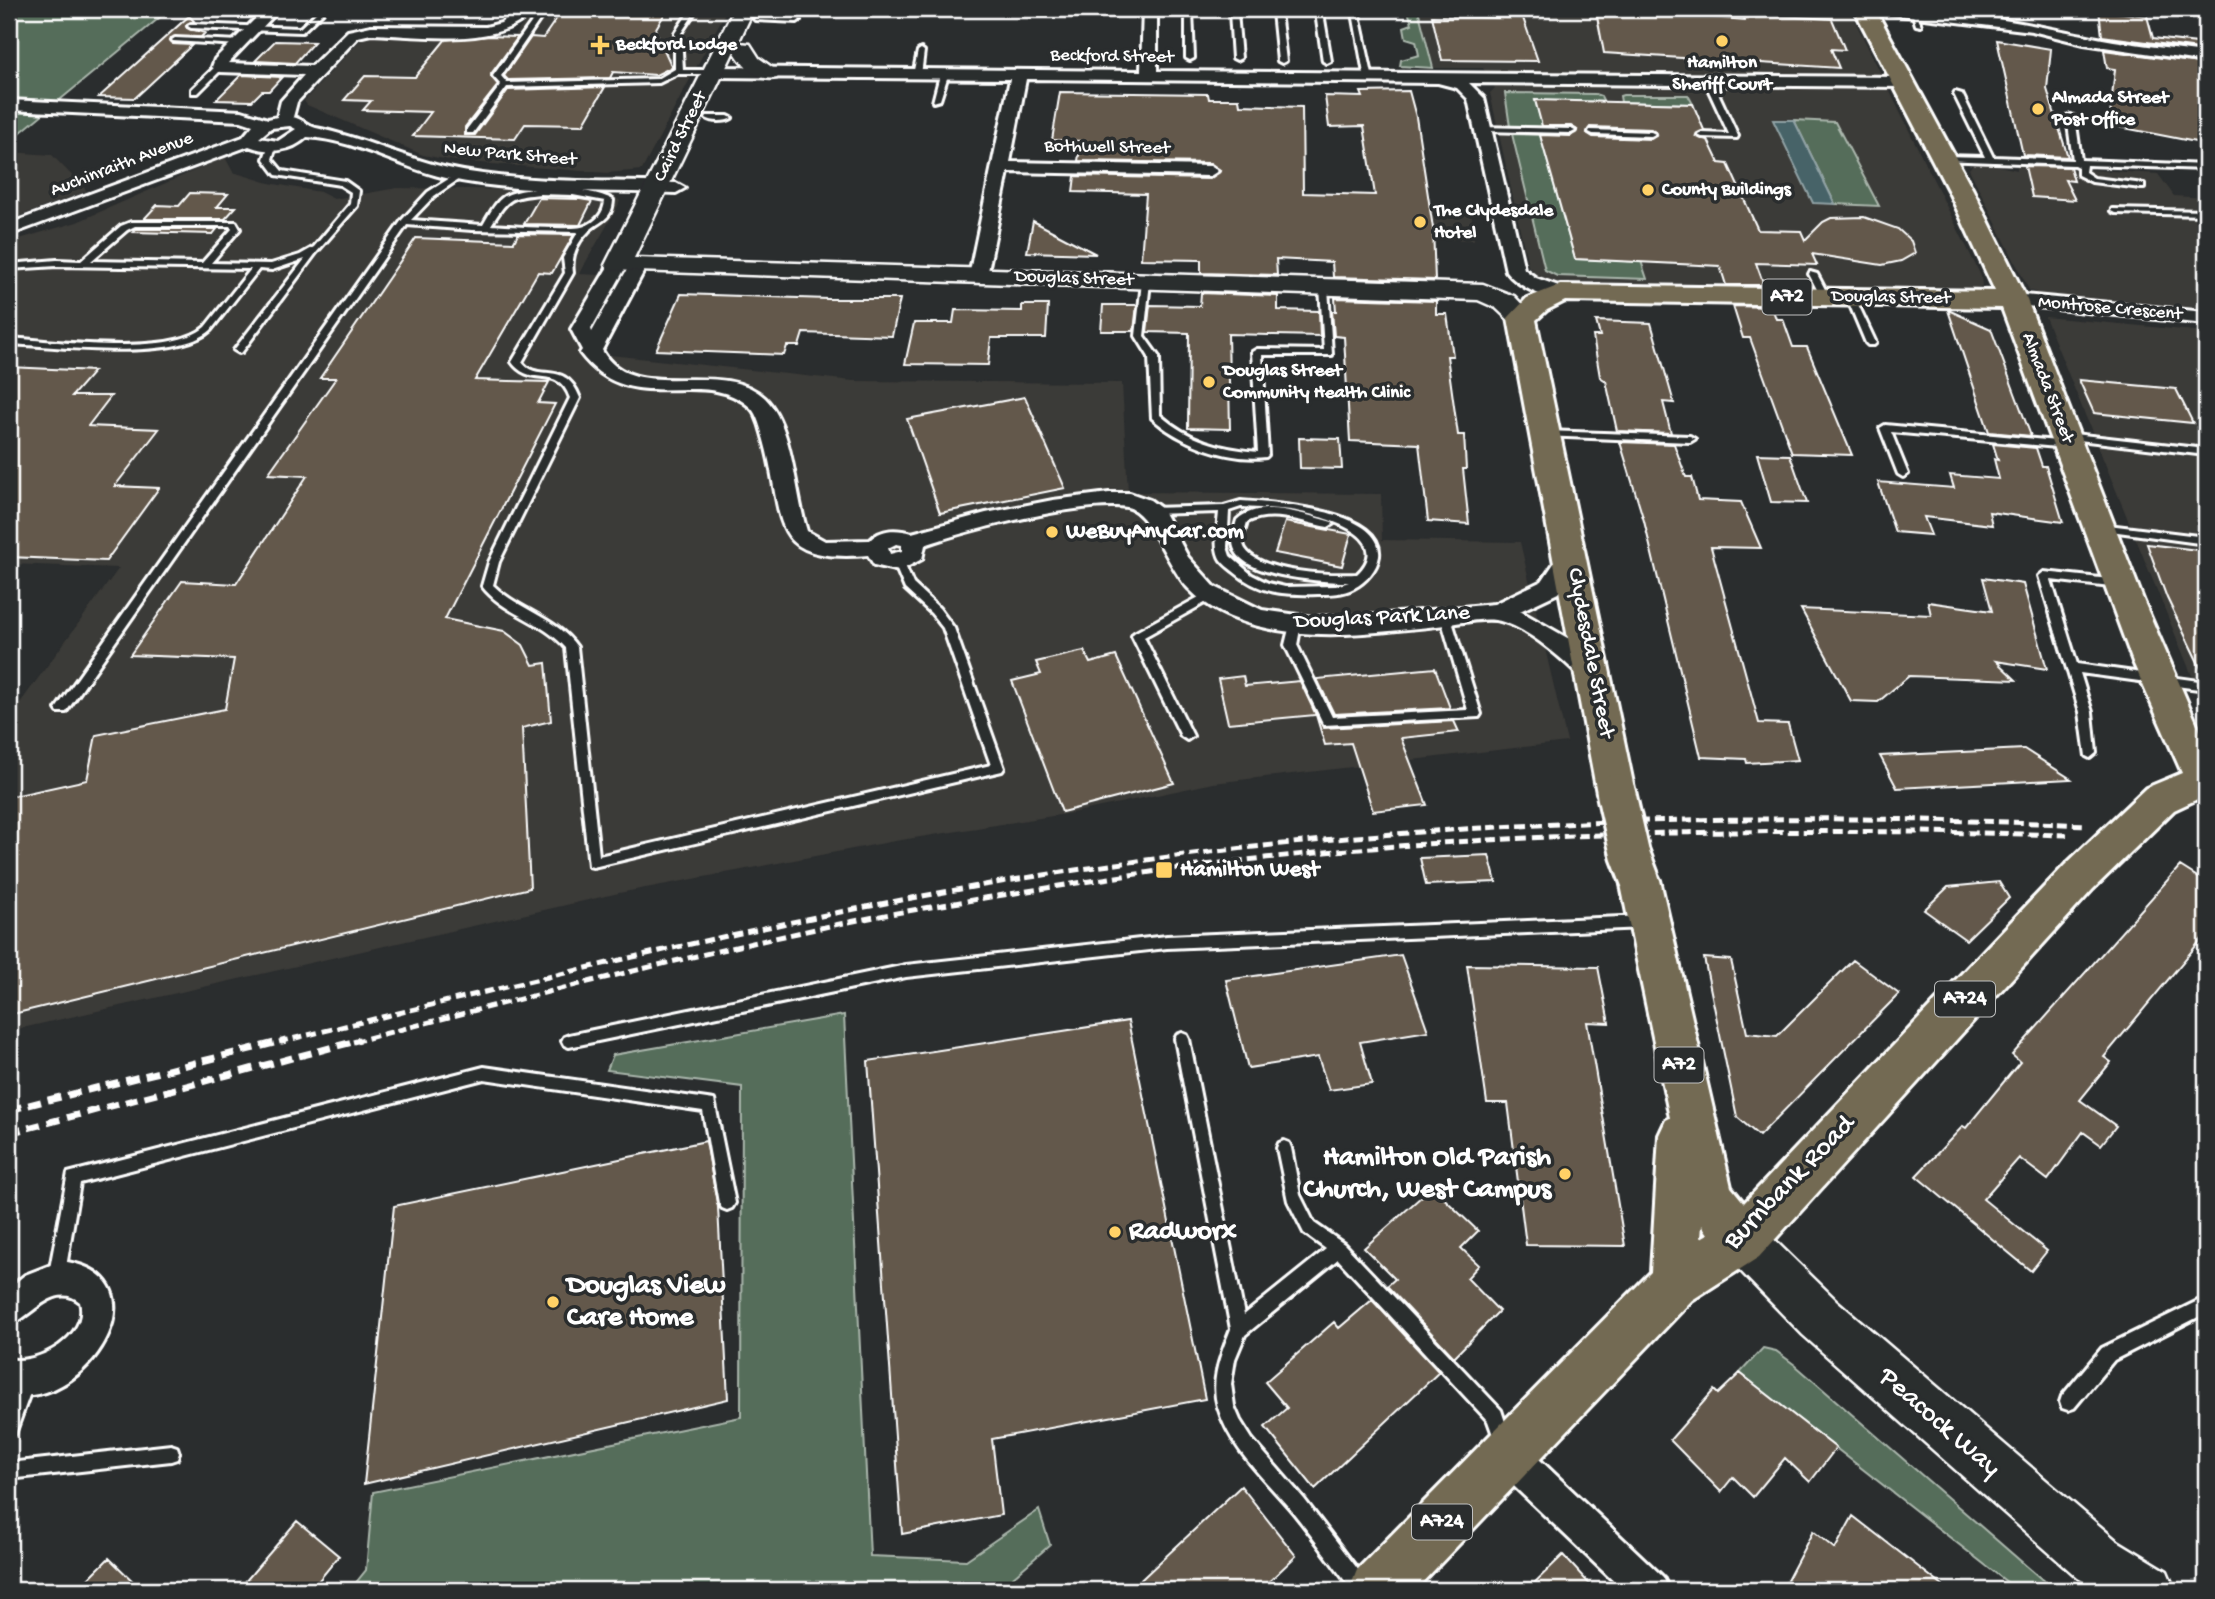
<svg xmlns="http://www.w3.org/2000/svg" width="2215" height="1599" viewBox="0 0 2215 1599" font-family="'Gochi Hand',sans-serif">
<style>
.built{fill:#3b3a37}
.green{fill:#556d5a;stroke:#aab6ac;stroke-width:2}
.water{fill:#466368;stroke:#90a1a4;stroke-width:2}
.building{fill:#64594b;stroke:#fff;stroke-width:2;fill-rule:evenodd}
.lines{fill:none;stroke-linecap:round;stroke-linejoin:round}
.lane-casing{stroke:#fff;stroke-width:6}
.street-casing{stroke:#fff;stroke-width:6}
.secondary-casing{stroke:#fff;stroke-width:5}
.primary-casing{stroke:#fff;stroke-width:6}
.lane{fill:#2a2d2e;fill-rule:evenodd}
.street{fill:#2a2d2e;fill-rule:evenodd}
.secondary{fill:#2a2d2e;fill-rule:evenodd}
.primary{fill:#736b52;fill-rule:evenodd}
.rail-far1{stroke:#fff;stroke-width:5;stroke-dasharray:10 5;stroke-linecap:butt}
.rail{stroke:#fff;stroke-width:7;stroke-dasharray:13 7;stroke-linecap:butt}
.primary-bridge-casing{stroke:#fff;stroke-width:44;stroke-linecap:butt}
.primary-bridge{stroke:#736b52;stroke-width:38}
.poi-dot{fill:#ffd166;stroke:#2a2d2e;stroke-width:2.5}
.labels{text-anchor:middle;dominant-baseline:central;stroke-width:7;stroke-linejoin:round;paint-order:stroke}
.far-poi-label{font-size:19px;font-weight:bold;fill:#fff;stroke:#2a2d2e;text-anchor:start}
.far-street-label{font-size:19px;fill:#fff;stroke:#2a2d2e}
.shield{fill:#2a2d2e;stroke:#bfc0c0;stroke-width:2}
.shield-label{font-size:21px;font-weight:bold;fill:#fff}
.poi-label{font-size:23px;font-weight:bold;fill:#fff;stroke:#2a2d2e;text-anchor:start}
.street-label{font-size:23px;fill:#fff;stroke:#2a2d2e}
.near-poi-label{font-size:28px;font-weight:bold;fill:#fff;stroke:#2a2d2e;text-anchor:start}
.near-street-label{font-size:28px;fill:#fff;stroke:#2a2d2e}
</style>
<rect width="100%" height="100%" fill="#2a2d2e"/>
<filter id="ink" filterUnits="userSpaceOnUse"><feTurbulence type="fractalNoise" baseFrequency=".0143" numOctaves="2"/><feDisplacementMap in="SourceGraphic" scale="14" xChannelSelector="R" yChannelSelector="G"/><feConvolveMatrix kernelMatrix="1 2 1 2 8 2 1 2 1" color-interpolation-filters="sRGB"/></filter>
<g filter="url(#ink)">
<!-- built -->
<path class="built" d="M534,9h193l-85,161 -35,3 -152,-12 -32,-6 -116,-50 -3,-4 62,-67 148,2z
M1418,9h431l132,267 1,10 -22,7 -403,-11 -19,-5 -10,-11 -38,-173 5,-5 -12,-20h-50z
M9,152l43,3 35,36 -78,29z
M225,157l8,15 36,11 51,9 14,7 63,-11 211,3 12,10 -3,7 -38,66 64,3 -52,76 262,28 269,2 6,109 253,2 1,46 138,2 47,200 -353,41 -142,30 -177,28 -276,52 -610,138v-313l110,-150 -110,-4v-322l68,-20z
M1982,162l35,8v-5l141,9 16,22 32,2v112l-162,-14 -15,-6 -60,-121 4,-5z
M1283,204l188,5 3,31 -189,-5z
M2045,317l161,15v378z"/>
<!-- green -->
<path class="green" d="M9,9h161l-161,133z
M1401,9h17l15,59 -33,-2 1,-6 18,-5 -3,-14 -10,-3 -2,-11 8,-3 -4,-13z
M1505,93l90,1 6,2 3,6 -69,-1 8,27 -33,-1z
M1623,95h65l5,9 -72,-2 -1,-6z
M1794,120l41,2 44,84 -44,-2z
M1512,134l28,1 35,124 66,2 6,18 -90,-3 -12,-6z
M844,1015l26,541 96,4 73,-50 11,35 -52,45h-648l16,-20 7,-78 368,-75 1,-330 -135,-17 6,-15z
M1763,1348l13,3 19,14 259,225h-37l-277,-217z"/>
<!-- water -->
<path class="water" d="M1773,120h21l41,84 -22,-1z"/>
<!-- building -->
<path class="building" d="M563,9l104,1 -12,20 17,37 -16,8 -43,-3 -3,6 -102,2 -4,-4 27,-39 12,1z
M1622,10l123,10 -2,-6 89,5 13,31 -14,-1 8,19 -235,-15 -8,-42z
M2099,10l48,6 6,22 53,6v6l-104,-14z
M189,16l5,5 -7,3v4l18,5 -4,4 -30,1 2,6 19,1 -57,53 -36,-1z
M1432,16l91,2 15,43 -96,-1z
M488,36l30,1 -27,37 7,11 -33,42v8h10l33,-45 97,-3 -22,38 -58,-1 -10,15 -102,-3 18,-24 -68,-2 8,-9 -27,-1 21,-24 50,1 30,-37z
M1997,40l54,9 -4,40 21,68 -45,-2z
M275,41l39,1 -19,21 -40,-2z
M2104,50l102,14v80l-97,-19 6,-56 -8,-1z
M241,75l41,2 -13,14h-7l-10,10 -36,-1z
M1409,91l7,26 17,111 2,52 -102,-3 -1,-15 -56,-3 1,16 -76,-2v-13l-60,-1 5,-65 -73,-2 2,-16 135,3 10,-9 -10,-7 -132,-2 3,-20 -29,-1 8,-48 148,2 1,5h30l1,6 62,2 1,86 72,2 -11,-69 -35,1 -4,-31 38,1 -2,-5z
M1535,100l158,4 11,26 -8,6 12,4 11,23 9,1 30,66 43,1 4,9 18,-18 8,-4 33,-1 34,12 13,12 4,12 -14,8 -19,4 -70,-11 5,11 -61,-2 8,22h-38l-6,-19 -145,-7 -35,-124 31,1 6,-6 -6,-4h-29zM1590,127l61,2 6,6 -6,4 -58,-2 -6,-4z
M2025,166l45,1 4,14 -9,-1 10,20 -43,-3z
M190,193l38,1 -11,13h19l-11,12h-81l13,-14 22,1z
M539,198l41,1 12,2 -12,24 -56,-1z
M1033,221l63,33 -69,-2z
M136,229h81l-4,5 -80,-2z
M518,234l56,1 -22,38 -14,-1 -63,108 74,2 -11,21 17,1 -110,215 59,12 19,14 10,20 13,-2 5,58 -29,7 8,160 -521,127v-218l78,-17 9,-45 129,-26 9,-50 -104,-4 52,-74 54,3 71,-108 -39,-2 68,-96h-16l96,-140 98,4z
M1201,293l77,3v14l41,1 1,25 -92,-2 2,95 -42,-1 1,-95 -42,-1 3,-27 50,1z
M681,294l147,5h72l-8,37 -89,-3 -4,13h-12l-3,9 -128,-5z
M1335,298l101,3v13h11l6,42h-6l11,79h6l2,34h-3l6,55 -41,-3 -9,-77 -69,-3 -6,-104 -10,-1 -2,-25h4z
M1022,305h26l-2,33h-55l-3,27 -83,-1 9,-41h39l2,-13 67,1z
M1103,305h34l-3,26h-33z
M1733,306l39,1 4,12h7l10,28h14l45,108 -60,-2 -42,-115h-7z
M1948,310l43,19 40,107 -42,-4z
M1596,321l55,2 23,80 -11,-1 8,31 -54,-2 -11,-50 -6,-4 -7,-41h7z
M9,367l85,4 -22,25h39l-23,30 71,3 -44,57 44,2 -53,73 -97,-4z
M2079,380l97,9 17,34 -99,-10z
M1025,397l40,91 -125,25 -33,-94z
M1299,438l41,1 2,30 -42,-1z
M1620,442l54,2 12,33h6l6,23 43,2 20,46 -50,-1 48,176 29,1 10,36 -51,3 -1,-4 -45,-2 -57,-236z
M1993,444l43,4 6,18h4l17,56 -74,-10 3,13 -68,-8 7,18 -36,-3 -17,-50 76,6 -4,-13 49,4 -5,-20 4,1z
M1757,454l33,1 17,48 -36,-1z
M1285,522l66,12 -9,32 -67,-13z
M2147,544l59,7v128l-39,-81z
M1983,578l40,6 24,85 -51,-8 20,19 -107,-4 -31,26 -27,-1 -50,-92 130,6 -3,-13 64,9z
M1084,651l6,12 26,-7 58,127 -112,29 -50,-131 29,-7 -5,-12z
M1435,668l15,40 -116,6 -17,-35z
M1243,676l2,10 55,-5 16,34 -88,8 -10,-44z
M1316,715l8,13 130,-7 5,11 -58,6 26,67 -54,6 -22,-68 -26,2z
M2024,749l47,30 -174,9 -17,-32z
M1489,855l7,27 -70,3 -6,-27z
M2180,866l22,14 4,11v43l-102,123 7,5 -31,38 36,26 -15,19 -18,-13 -35,48 -29,-22 -36,41 64,52 -16,20 -115,-95 47,-50 3,2 54,-66 -8,-7z
M1999,882l10,16 -43,42 -42,-30 24,-23z
M1401,955l27,76 -68,11 12,42 -43,6 -11,-33 -70,11 -22,-88z
M1704,958l27,2 16,73 30,3 76,-76 46,34 -140,142 -22,-19z
M1467,965l131,2 11,56 -22,-1 38,224 -99,-1 -18,-142h-21z
M1128,1021l77,378 -213,40 9,76 -99,19 -34,-473z
M706,1141l12,66 10,192 -364,85 30,-278z
M1432,1187l46,44 -17,17 18,17 -12,13 32,33 -45,46 -67,-71 8,-7 -31,-31z
M1372,1300l67,72 -124,117 -50,-62 22,-19 -22,-26 69,-60 5,6z
M1740,1373l96,75 -26,34 -25,-24 -32,39 -20,-20 -12,15 -51,-52 44,-50 4,4z
M1241,1486l55,70 -36,34h-130z
M1853,1516l95,74h-166l31,-59 22,18z
M297,1521l42,35 -28,34h-73z
M1563,1555l32,35h-68z
M109,1558l33,32h-65z"/>
<g class="lines">
<defs>
<path id="lane" d="M541,9h6l-46,67 6,7 151,-4 17,-10v-36l16,-24h6l-16,24 2,37h30l4,2 -4,2h-36l-18,9 -152,4 -34,46h-6v-4l34,-44 -8,-9z
M1147,9l211,1 15,69 -4,2 -4,-2 -12,-66h-30l8,48 -4,2 -4,-2 -7,-48 -36,-1 6,49 -4,2 -4,-2 -5,-49h-36l4,46 -4,2 -4,-2 -3,-46 -38,-1 2,47 -4,2 -4,-2v-47h-36z
M318,11l5,1 -21,20 -111,-4 -3,-2 3,-2 109,4z
M1912,11l5,1 4,14 -5,-1z
M757,17l40,1 3,2 -3,2 -42,-2 -1,-1z
M175,38l64,3 3,2 -3,2 -66,-4 -1,-1z
M921,49l3,2 -3,24 -4,2 -4,-2 5,-24z
M217,65l7,2 -26,26h-6v-4z
M944,73l4,2 -8,25 -7,2 7,-27z
M1705,78l7,2 26,56 -1,2 -35,-1 -4,-2 4,-2 27,1 -25,-54z
M1955,92l7,2 31,63 80,3 -6,-43 4,-2 4,2 6,43 125,5v4l-120,-4 -1,7 9,6 50,6v4h-3l-49,-6 -14,-7v-8l-4,-2 -134,-5 -1,-2 4,-2 42,1 -31,-63z
M707,116h21l4,2c-6,4 -20,4 -26,0z
M1480,127l91,2 4,2 -4,2 -88,-2 -4,-2z
M1590,130l61,2 4,2 -4,2 -58,-2 -4,-2z
M269,144l7,2 -4,13 10,12 63,10 14,10 -2,15 -41,47 -74,99 -3,1 -5,-3 71,-91 -33,11 -13,-1 -48,61c-35,32 -154,16 -202,14v-6c46,3 162,19 196,-11l46,-58 -194,-3 -48,3v-5l48,-4 24,1 40,-35 10,-4h105l4,7 -29,34 60,1 29,-9 14,-8 36,-43 1,-12 -11,-7 -64,-10 -12,-16zM135,226h95l2,3 -30,34 -111,-2 36,-31z
M458,173l7,2 -31,21 -23,24 72,5c5,-8 11,-21 19,-27 18,-15 92,-11 111,2 -1,22 -15,20 -26,33 -12,12 -16,25 -14,40l-51,89c15,22 43,-4 58,36l-81,164 -6,23c25,25 63,32 84,62l22,209 392,-91 -48,-137 -12,-15 -26,-24 -11,-26 5,-4 5,4 9,21 26,24 15,20 50,140 -2,3 -409,96 -4,-1 -23,-218c-24,-28 -63,-34 -84,-62l7,-24 81,-164c-12,-35 -39,-9 -58,-36l53,-89 -2,-15 15,-26 -106,-2 -65,-5 -341,487h-8l-2,-3 2,-3 344,-486 26,-28zM540,194l33,1 32,6c-1,12 -8,20 -20,25 -10,5 -77,0 -94,-1 17,-26 17,-28 49,-31z
M2112,209l94,2v4l-91,-2 -4,-2z
M1810,272l7,2 12,23 -1,2 -7,-2 -12,-23z
M1146,279l4,3 -6,54 15,21 1,58c28,25 61,34 98,37l-6,-100 5,-3 67,1 -4,-63 4,-3 4,3 4,68h-70l6,100 -2,2c-37,5 -87,-14 -114,-39l-3,-61 -13,-21 6,-54z
M1851,295l4,3 21,45 -2,2h-6l-2,-2 -19,-45z
M1885,425l183,17 5,3 -5,3 -177,-16 17,42 -5,3 -5,-3 -18,-46z
M1545,431l145,5 5,3 -5,3 -148,-6v-4z
M2065,433l141,16v6l-144,-17 -2,-2z
M1241,501c31,2 143,8 138,55 -2,13 -13,26 -25,32 -11,6 -24,6 -36,6 -34,1 -58,0 -85,-23 -4,-3 -9,-7 -12,-11 -8,-12 -3,-34 -2,-48l-68,2 -5,-3 5,-3 73,-2zM1241,507c16,1 33,1 50,3 28,5 107,25 66,64 -27,1 -96,-1 -112,-25 -5,-8 0,-19 2,-27 25,-13 55,0 81,5l5,-3 -1,-2c-28,-7 -71,-24 -95,-2 -3,11 -7,21 -1,32 14,25 86,30 113,30l-13,4 -51,1 -17,-4 -16,-8 -22,-19 -3,-9 2,-36z
M2100,524l106,13v7l-110,-15 -1,-2z
M2044,572l75,8 5,4 -5,4 -68,-8 26,84 129,18v8l-126,-17 12,39 4,41 -6,5 -4,-2 -6,-44 -41,-136z
M1208,592l4,1 1,3 -1,3 -68,38 49,99 -6,4 -6,-4 -49,-100 2,-3z
M1445,611l5,4 31,99 -2,3 -155,8 -39,-80 6,-24 4,-1 6,4 -4,21 35,72 136,-7 -28,-95z
M1645,916l5,2 2,4 -2,4 -5,2 -478,20 -261,29 -337,70 -5,-2 -2,-4 2,-4 5,-2 337,-70 261,-29z
M1182,1033l5,2 2,4 55,276 82,-66 -22,-16 -16,-32 -11,-53 2,-5 5,-2 5,2 2,5 9,47 14,28 30,21 157,166 10,30 -2,6 -6,2 -6,-2 -9,-25 -150,-162 -93,76 -10,24 -4,25 3,22 6,14 12,19 52,60 65,85 3,6h-20c-20,-26 -38,-52 -59,-78 -27,-32 -63,-63 -75,-105 -8,-27 3,-53 13,-78l-56,-290 2,-4z
M484,1067l230,33 21,103 -3,5 -5,2 -5,-2 -3,-5 -16,-92 -219,-32 -404,104 -16,96 -2,6 -6,2 -6,-2 -2,-6 20,-106z
M2206,1297v16l-92,47 -40,48 -6,2 -6,-2 -2,-6 2,-6 40,-48z
M27,1371l6,2 2,6 -20,55 -6,2v-30l12,-33z
M171,1445l6,2 2,6 -2,6 -6,2 -162,18v-16z"/>
<path id="street" d="M265,9h15l-52,54 84,3 36,-35 5,-1 18,-4 115,1 15,-4 17,-14h15c-29,41 -116,26 -162,25l-13,3 -61,65 -4,15c9,2 15,9 23,11 46,9 87,30 132,40 74,16 152,12 228,15l9,5 -9,5c-76,-3 -155,1 -230,-15 -47,-11 -90,-38 -139,-41 -16,15 -38,17 -58,9l-240,89v-11l234,-87 10,-12 -12,-4 -232,-11v-10l233,11 26,8 9,-2 4,-16 23,-26 -84,-3 -8,-5 3,-8zM290,126l6,3 -18,12 -19,-3 12,-10z
M1143,9h14v62l747,6 8,5 -8,5 -435,-4 15,15 40,171 12,9 31,11 2,4 -2,4c-19,5 -50,-11 -61,-26l-38,-172 -11,-11 -19,-5 -412,-4 -16,83 200,4 8,5 -8,5 -202,-4 -21,104 -9,6 -9,-6 41,-197 -297,-2 -8,-5 8,-5 428,4z
M1876,9c70,-3 139,13 207,26 41,9 82,13 123,18v9l-122,-18 -52,-13 -149,-18z
M618,260l9,5 -36,64 1,3 40,-71h12l3,4 -45,85c30,56 118,6 163,48 28,27 30,97 42,133l18,10 45,-1c12,-12 27,-11 42,-7l74,-20 67,-13 56,-7h21l20,7 12,9 26,48 27,30 47,23 50,7 65,-2 117,-11 48,-23 21,-31h16l3,5 -24,38 -38,18 51,29 36,36 -3,6 -9,3 -9,-3c-20,-20 -61,-58 -91,-62 -18,-2 -39,4 -58,6 -58,6 -121,15 -179,0 -25,-6 -51,-18 -69,-37 -20,-19 -39,-78 -62,-82 -42,-7 -160,23 -202,38l-3,14 -23,12 -25,-6 -6,-10c-104,8 -82,-37 -104,-115 -3,-10 -6,-26 -14,-33 -48,-43 -119,14 -170,-54l2,-3 -11,-21 38,-64zM896,544l6,1v6l-12,3 -2,-6z
M2013,294l193,18v12l-200,-20 -2,-4z
M61,1261c113,14 22,154 -52,132v-34c28,7 81,-23 71,-57 -25,-21 -49,15 -71,24v-38l16,-13z
M1507,1436l13,5 143,136 6,13h-46l-129,-123 -5,-13 5,-13z"/>
<path id="secondary" d="M734,9h20l-16,34 12,1 9,14 21,15 -3,5c-20,4 -34,-12 -43,-27l-100,207 849,26 31,12 21,22 -4,6h-18l-17,-16 -18,-8 -869,-30 -4,-5z
M1742,1217l16,7 79,77 279,239 51,31 8,19h-76l-21,-12 -275,-243 -77,-79 -7,-16 7,-16z"/>
<path id="primary" d="M1854,9h21l98,181 54,110 117,302 62,143v50l-32,15 -81,79 -334,368 -67,43 -277,290h-66l8,-20 294,-298 8,-137 7,-15 4,-2 -50,-238 6,-12 14,-5 14,5 6,12 71,307 13,16 321,-338 81,-77 36,-15 -49,-111 -131,-354 -437,-7 -18,9 -11,10 99,473 -5,11 -14,4 -14,-4 -5,-11 -89,-475 19,-20 33,-13 435,6 -47,-101zM1702,1225l6,9 -7,4z"/>
</defs>
<!-- lane casing -->
<use href="#lane" class="lane-casing"/>
<!-- street casing -->
<use href="#street" class="street-casing"/>
<!-- secondary casing -->
<use href="#secondary" class="secondary-casing"/>
<!-- primary casing -->
<use href="#primary" class="primary-casing"/>
<!-- lane -->
<use href="#lane" class="lane"/>
<!-- street -->
<use href="#street" class="street"/>
<!-- secondary -->
<use href="#secondary" class="secondary"/>
<!-- primary -->
<use href="#primary" class="primary"/>
<!-- rail-far1 -->
<path class="rail-far1" d="M279,1042c294,-71 590,-147 890,-185 305,-39 611,-45 918,-32
M353,1042c149,-39 299,-77 449,-110 84,-19 171,-32 257,-46 332,-55 672,-60 1008,-51"/>
<!-- rail -->
<path class="rail" d="M9,1110l277,-70
M9,1133l351,-93"/>
<defs>
<path id="primary-bridge" d="M1616,793l14,61 10,26"/>
</defs>
<!-- primary-bridge casing -->
<use href="#primary-bridge" class="primary-bridge-casing"/>
<!-- primary-bridge -->
<use href="#primary-bridge" class="primary-bridge"/>
</g>
</g>
<!-- markers -->
<g class="poi-dot">
<circle cx="1722" cy="41" r="7"/>
<path d="M596.5 34.5h7v7h7v7h-7v7h-7v-7h-7v-7h7z"/>
<circle cx="2038" cy="109" r="7"/>
<circle cx="1648" cy="190" r="7"/>
<circle cx="1420" cy="222" r="7"/>
<circle cx="1209" cy="382" r="7"/>
<circle cx="1052" cy="532" r="7"/>
<rect x="1155" y="861" width="18" height="18" rx="3.5"/>
<circle cx="1565" cy="1174" r="7"/>
<circle cx="1115" cy="1232" r="7"/>
<circle cx="553" cy="1302" r="7"/>
</g>
<g class="labels">
<!-- far-poi labels -->
<g class="far-poi-label">
<text x="616" y="45">Beckford Lodge</text>
<text x="1722" y="63" text-anchor="middle">Hamilton<tspan x="1722" dy="22">Sheriff Court</tspan></text>
<text x="2052" y="98">Almada Street<tspan x="2052" dy="22">Post Office</tspan></text>
<text x="1662" y="190">County Buildings</text>
<text x="1434" y="211">The Clydesdale<tspan x="1434" dy="22">Hotel</tspan></text>
<text x="1223" y="371">Douglas Street<tspan x="1223" dy="22">Community Health Clinic</tspan></text>
</g>
<!-- far-street labels -->
<g class="far-street-label">
<text transform="translate(1112 57) rotate(1)">Beckford Street</text>
<text transform="translate(681 137) rotate(-64)">Caird Street</text>
<text transform="translate(1107 148) rotate(1)">Bothwell Street</text>
<text transform="translate(510 155) rotate(5)">New Park Street</text>
<text transform="translate(122 165) rotate(-21)">Auchinraith Avenue</text>
<text transform="translate(1074 279) rotate(2)">Douglas Street</text>
<text transform="translate(1891 298) rotate(1)">Douglas Street</text>
<text transform="translate(2110 309) rotate(5)">Montrose Crescent</text>
<text transform="translate(2047 388) rotate(69)">Almada Street</text>
</g>
<!-- shield labels -->
<g class="shield">
<rect x="1762.5" y="279.5" width="49" height="35" rx="5"/>
<rect x="1935" y="981.5" width="60" height="35" rx="5"/>
<rect x="1654.5" y="1047.5" width="49" height="35" rx="5"/>
<rect x="1412" y="1504.5" width="60" height="35" rx="5"/>
</g>
<g class="shield-label">
<text x="1787" y="297">A72</text>
<text x="1965" y="999">A724</text>
<text x="1679" y="1065">A72</text>
<text x="1442" y="1522">A724</text>
</g>
<!-- poi labels -->
<g class="poi-label">
<text x="1066" y="532">WeBuyAnyCar.com</text>
<text x="1180" y="870">Hamilton West</text>
</g>
<!-- street labels -->
<g class="street-label">
<text transform="translate(1382 618) rotate(-3)">Douglas Park Lane</text>
<text transform="translate(1590 653) rotate(79)">Clydesdale Street</text>
</g>
<!-- near-poi labels -->
<g class="near-poi-label">
<text x="1551" y="1158" text-anchor="end">Hamilton Old Parish<tspan x="1551" dy="32">Church, West Campus</tspan></text>
<text x="1129" y="1232">Radworx</text>
<text x="567" y="1286">Douglas View<tspan x="567" dy="32">Care Home</tspan></text>
</g>
<!-- near-street labels -->
<g class="near-street-label">
<text transform="translate(1790 1183) rotate(-46)">Burnbank Road</text>
<text transform="translate(1939 1423) rotate(41)">Peacock Way</text>
</g>
</g>
<!-- margin -->
<rect width="2215" height="1599" fill="none" stroke="#2a2d2e" stroke-width="35"/>
<rect x="18" y="18" width="2180" height="1564" fill="none" stroke="#fff" stroke-width="2.5" filter="url(#ink)"/>
</svg>
